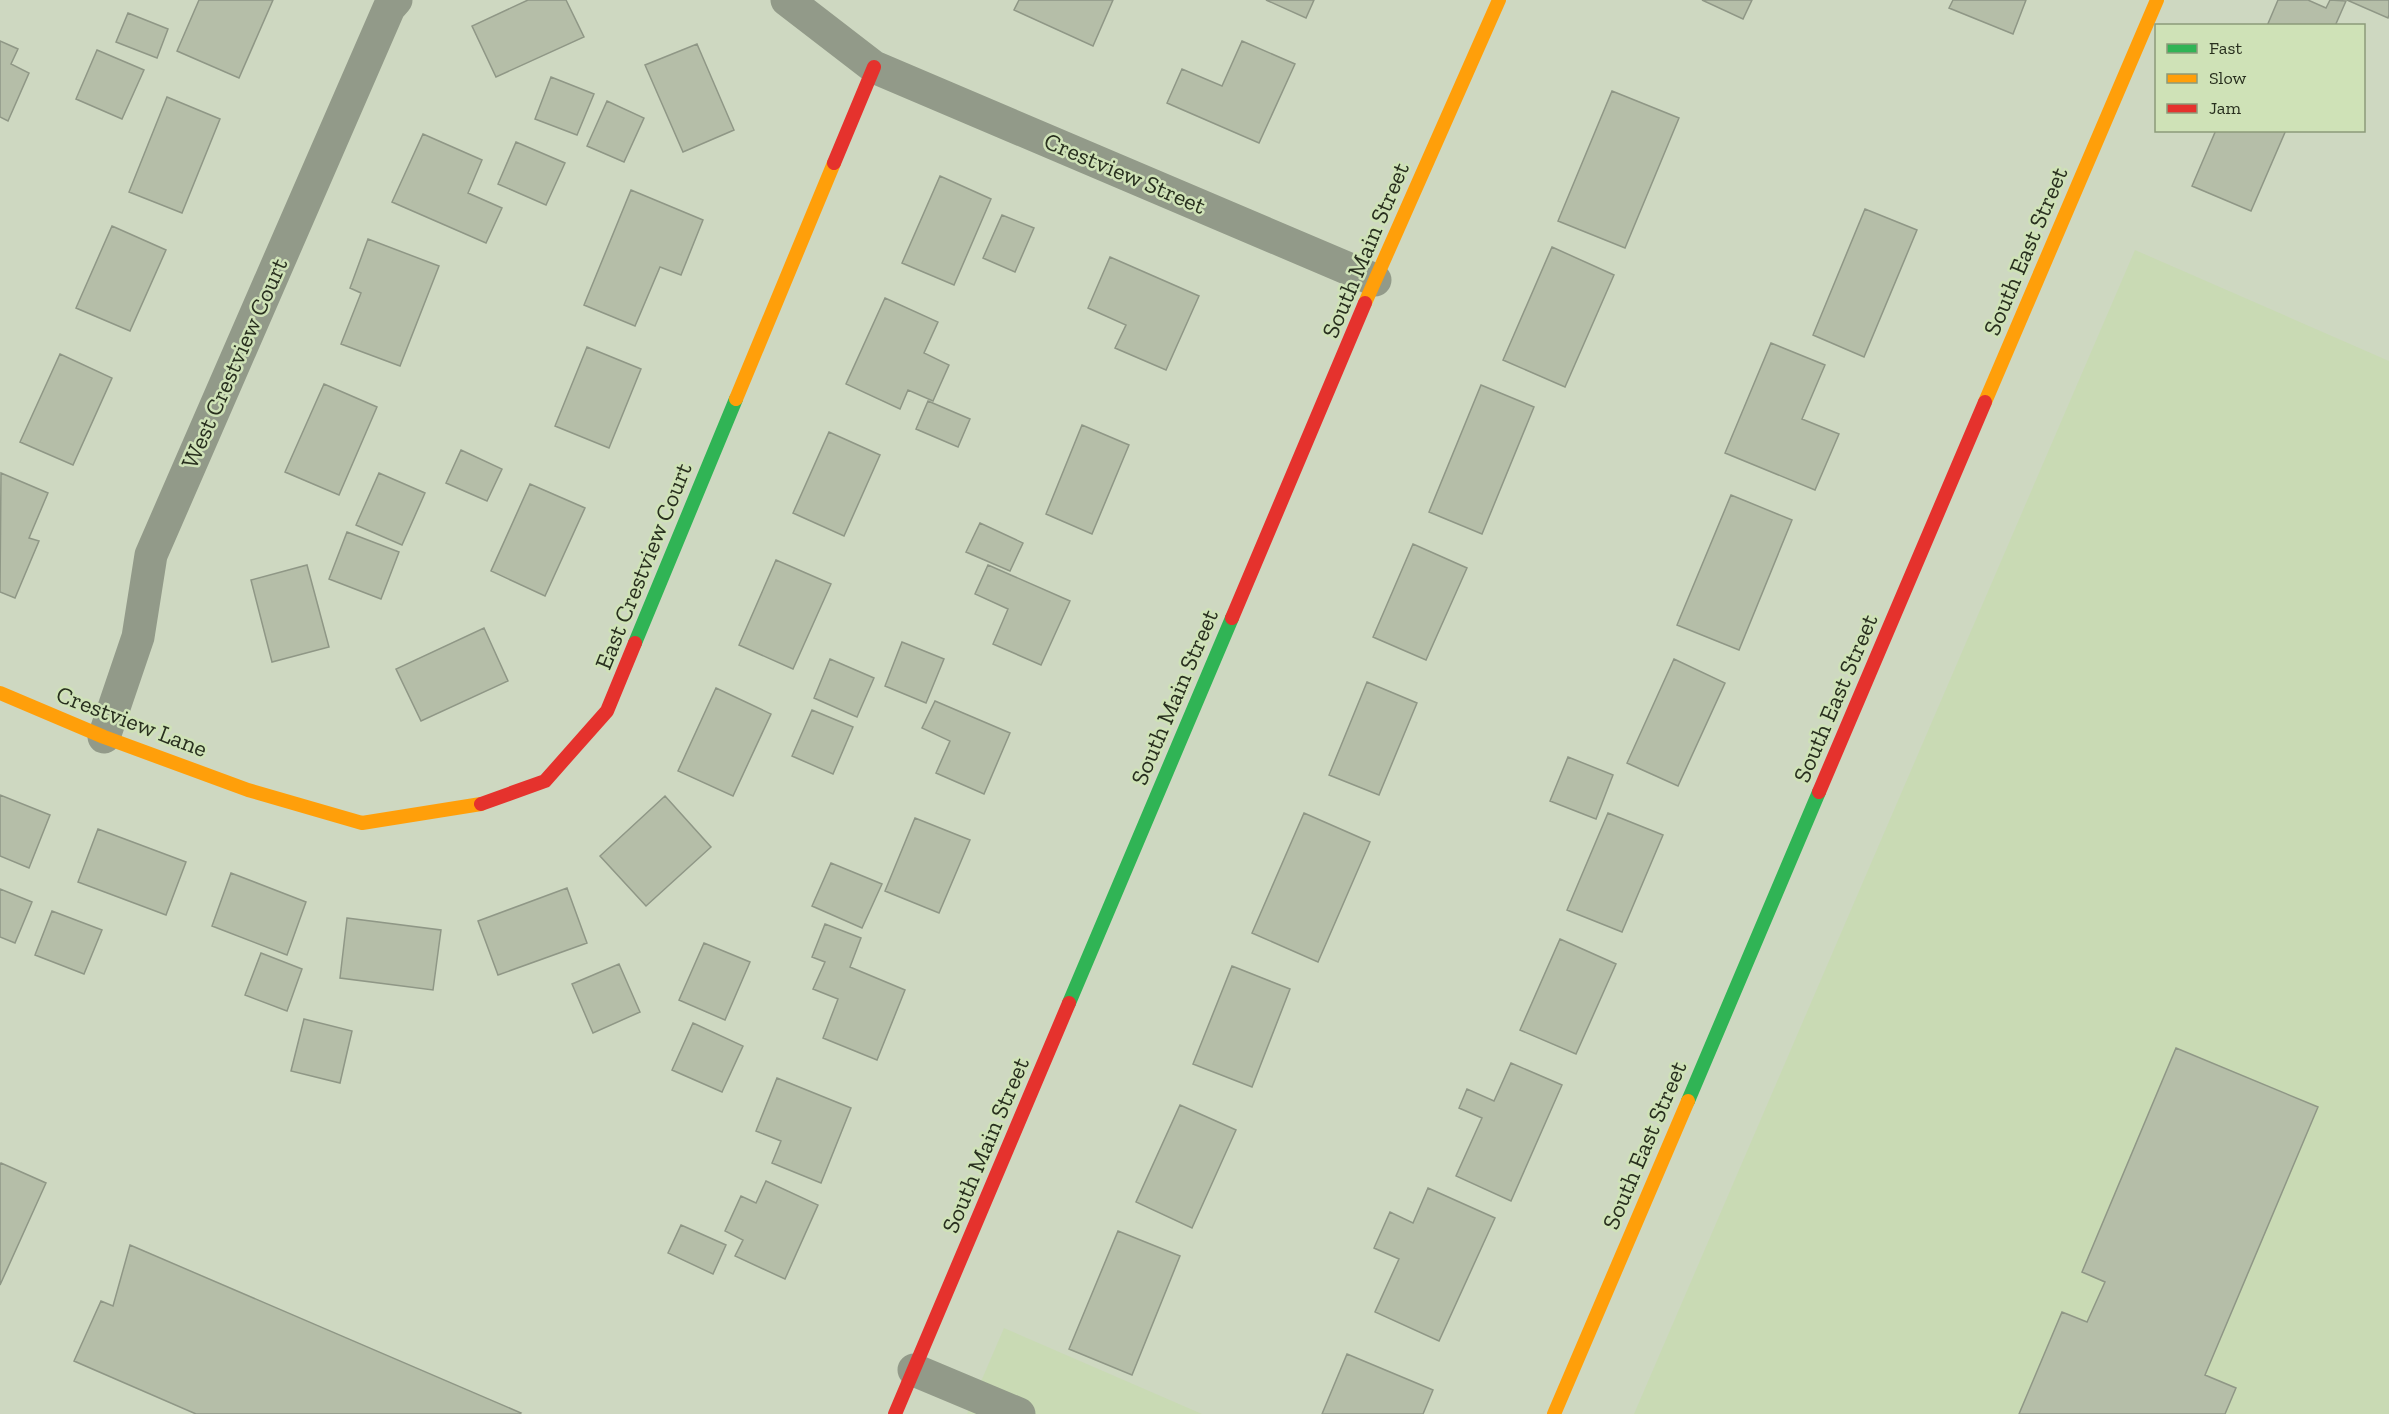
<svg xmlns="http://www.w3.org/2000/svg" width="2389" height="1414" viewBox="0 0 2389 1414" font-family="'Zilla Slab',serif">
<style>
.built{fill:#c9dab4}
.building{fill:#b5bea8;stroke:#8f9786;stroke-width:1.5}
.lines{fill:none;stroke-linecap:round;stroke-linejoin:round}
.street{stroke:#929a89;stroke-width:33}
.fast{stroke:#30b455;stroke-width:14}
.slow{stroke:#ff9f0a;stroke-width:14}
.jam{stroke:#e5322d;stroke-width:14}
.labels{text-anchor:middle;dominant-baseline:central;stroke-width:5;stroke-linejoin:round;paint-order:stroke}
.street-label{font-size:24px;fill:#282f1e;stroke:#cfe2b7}
</style>
<rect width="100%" height="100%" fill="#ced8c1"/>
<!-- built -->
<path class="built" d="M2135,250l254,111v1053h-755z
M1004,1328l198,86h-235z"/>
<!-- building -->
<path class="building" d="M199,0h74l-34,78 -62,-27z
M528,0h38l18,37 -88,40 -24,-51z
M1019,0h94l-20,46 -79,-36z
M1266,0h48l-8,18z
M1702,0h50l-9,19z
M1953,0h73l-13,34 -64,-26z
M2278,0h30l18,8 4,-8 16,1 -11,25h-68z
M2347,0h42v15l-1,3z
M128,13l40,16 -11,29 -41,-16z
M0,41l18,8 -7,15 18,9 -21,48 -8,-4z
M1242,41l53,23 -36,79 -92,-40 15,-34 40,17z
M697,44l37,86 -51,22 -38,-87z
M97,50l47,20 -22,49 -46,-20z
M551,77l43,17 -17,41 -42,-16z
M1612,91l67,27 -54,130 -67,-27z
M167,97l53,22 -38,94 -53,-21z
M607,101l37,17 -20,44 -37,-16z
M2216,130h70l-35,81 -59,-25z
M423,134l59,26 -14,33 34,15 -16,35 -94,-41z
M516,142l49,21 -19,42 -48,-21z
M940,176l51,23 -37,86 -52,-22z
M631,190l72,30 -22,55 -21,-8 -25,59 -51,-21z
M1865,209l52,21 -53,127 -51,-22z
M1002,215l32,13 -19,44 -32,-14z
M112,226l54,24 -36,81 -54,-23z
M368,239l71,27 -39,100 -59,-22 20,-51 -11,-5z
M1552,247l62,28 -49,112 -62,-27z
M1110,257l89,39 -33,74 -51,-22 11,-23 -38,-17z
M885,298l53,24 -14,31 25,12 -16,36 -25,-11 -8,19 -54,-25z
M1771,343l54,22 -23,54 37,15 -24,56 -90,-37z
M587,347l54,22 -32,79 -54,-22z
M60,354l52,24 -39,87 -53,-23z
M324,384l53,23 -38,88 -54,-23z
M1481,385l53,22 -52,127 -53,-22z
M928,401l42,18 -12,28 -42,-18z
M1082,425l47,20 -37,89 -46,-20z
M829,432l51,23 -36,81 -51,-23z
M461,450l41,19 -15,32 -41,-18z
M1,473l47,20 -19,45 10,3 -24,57 -15,-6z
M379,473l46,20 -23,52 -46,-20z
M530,484l55,24 -40,88 -54,-25z
M1731,495l61,25 -53,130 -62,-25z
M980,523l43,20 -13,28 -44,-19z
M347,532l52,20 -18,47 -52,-20z
M1413,544l54,24 -41,92 -53,-23z
M776,560l55,24 -38,85 -54,-24z
M307,565l22,82 -57,15 -21,-82z
M988,565l82,36 -29,64 -48,-21 15,-35 -33,-15z
M484,628l24,53 -87,40 -25,-52z
M902,642l42,17 -18,44 -41,-17z
M830,659l44,19 -17,39 -43,-19z
M1674,659l51,24 -47,103 -51,-23z
M1367,682l50,21 -38,92 -50,-20z
M716,688l55,26 -38,82 -55,-25z
M935,701l75,32 -26,61 -48,-21 14,-32 -28,-13z
M812,710l41,17 -20,47 -41,-18z
M1568,757l45,18 -17,44 -46,-18z
M0,795l50,20 -21,53 -29,-12z
M665,796l46,51 -65,59 -46,-50z
M1304,813l66,29 -52,120 -66,-29z
M1608,813l55,22 -41,97 -55,-22z
M915,818l55,22 -31,73 -54,-22z
M98,829l88,33 -20,53 -88,-33z
M831,863l51,21 -20,44 -50,-22z
M231,873l75,29 -19,53 -75,-29z
M567,888l20,55 -89,32 -20,-54z
M0,889l32,13 -17,41 -15,-6z
M52,911l50,19 -18,44 -49,-19z
M347,918l94,12 -8,60 -93,-12z
M825,924l36,14 -11,29 55,23 -28,70 -54,-22 15,-39 -25,-10 12,-27 -13,-5z
M1560,939l56,25 -40,90 -56,-24z
M704,943l46,19 -25,58 -46,-20z
M261,953l41,16 -15,42 -42,-16z
M619,964l21,48 -47,21 -21,-49z
M1232,966l58,23 -38,98 -59,-23z
M304,1019l48,12 -12,52 -49,-12z
M693,1023l50,23 -21,46 -50,-22z
M2176,1048l142,59 -113,268 31,13 -11,26h-206l43,-102 25,10 18,-40 -23,-10z
M1511,1063l51,22 -51,116 -55,-25 26,-58 -23,-10 8,-19 27,12z
M777,1078l74,30 -30,75 -49,-20 9,-22 -25,-10z
M1180,1105l56,25 -44,98 -56,-26z
M1,1163l45,20 -46,102v-120z
M766,1181l52,24 -33,74 -50,-23 8,-16 -18,-9 16,-35 15,7z
M1428,1188l67,30 -56,123 -64,-29 24,-53 -25,-11 16,-36 23,11z
M681,1225l45,20 -13,29 -45,-21z
M1118,1231l62,25 -48,119 -63,-26z
M130,1245l391,168 -1,1h-324l-122,-53 27,-60 12,5z
M1347,1354l86,36 -10,24h-101z"/>
<g class="lines">
<!-- street -->
<path class="street" d="M787,0l87,67 501,213
M104,737l34,-100 13,-82 238,-547 7,-8
M914,1370l105,44"/>
<!-- fast -->
<path class="fast" d="M635,643l101,-244
M1069,1003l163,-385
M1688,1101l131,-309"/>
<!-- slow -->
<path class="slow" d="M1365,303l134,-303
M736,399l98,-236
M1985,402l172,-402
M0,693l104,44 144,53 114,33 119,-19
M1554,1414l134,-313"/>
<!-- jam -->
<path class="jam" d="M834,163l40,-96
M1232,618l133,-315
M1819,792l166,-390
M481,804l64,-23 62,-70 28,-68
M895,1414l174,-411"/>
</g>
<g class="labels">
<!-- street labels -->
<g class="street-label">
<text transform="translate(1125 173) rotate(23)">Crestview Street</text>
<text transform="translate(1365 250) rotate(-67)">South Main Street</text>
<text transform="translate(2025 251) rotate(-67)">South East Street</text>
<text transform="translate(234 363) rotate(-66)">West Crestview Court</text>
<text transform="translate(643 566) rotate(-68)">East Crestview Court</text>
<text transform="translate(1174 697) rotate(-67)">South Main Street</text>
<text transform="translate(1835 698) rotate(-67)">South East Street</text>
<text transform="translate(132 721) rotate(21)">Crestview Lane</text>
<text transform="translate(985 1145) rotate(-67)">South Main Street</text>
<text transform="translate(1644 1145) rotate(-67)">South East Street</text>
</g>
</g>
<!-- legend -->
<rect x="2155" y="24" width="210" height="108" fill="#cfe2b7" stroke="#8c9a7a" stroke-width="1.5"/>
<rect x="2167" y="44" width="30" height="9" fill="#30b455" stroke="#8c9a7a" stroke-width="1.5"/>
<text x="2209" y="54" font-size="18" fill="#282f1e">Fast</text>
<rect x="2167" y="74" width="30" height="9" fill="#ff9f0a" stroke="#8c9a7a" stroke-width="1.5"/>
<text x="2209" y="84" font-size="18" fill="#282f1e">Slow</text>
<rect x="2167" y="104" width="30" height="9" fill="#e5322d" stroke="#8c9a7a" stroke-width="1.5"/>
<text x="2209" y="114" font-size="18" fill="#282f1e">Jam</text>
</svg>
